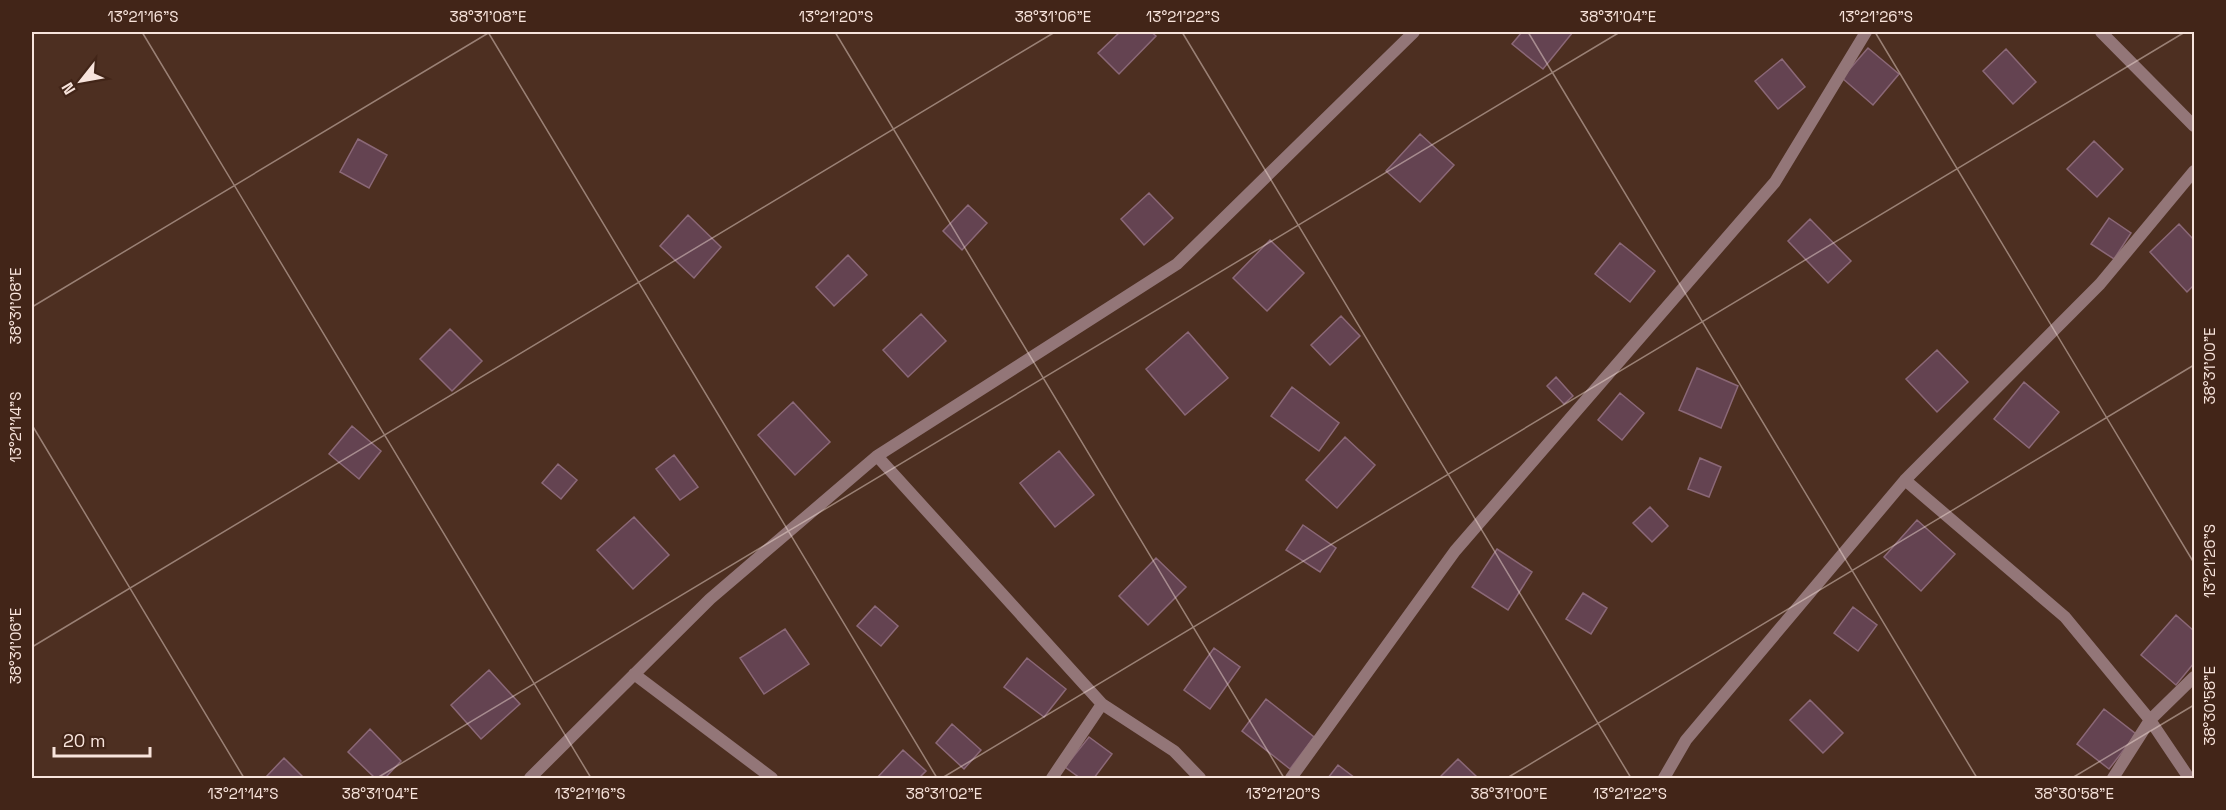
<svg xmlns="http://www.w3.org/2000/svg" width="2226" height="810" viewBox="0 0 2226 810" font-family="'Space Grotesk',sans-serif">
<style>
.building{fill:#644351;stroke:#8b6877;stroke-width:1.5}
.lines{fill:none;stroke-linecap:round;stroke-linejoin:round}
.minor{stroke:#937678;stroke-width:12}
.tertiary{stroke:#937678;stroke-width:12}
.ticks{fill:none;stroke:#f8e4dc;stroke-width:1.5;stroke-opacity:0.45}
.neatline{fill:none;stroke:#f8e4dc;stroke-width:2}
.ticks-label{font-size:15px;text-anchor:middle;fill:#f8e4dc}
</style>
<rect width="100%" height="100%" fill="#4d2f21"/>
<!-- building -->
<path class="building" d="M1120,32h31l5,4 -37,38 -21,-21z
M1522,32h51l-30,37 -31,-25z
M1868,48l31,26 -26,31 -31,-27z
M2006,49l30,33 -23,22 -30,-33z
M1782,59l23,28 -27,22 -23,-28z
M1420,134l34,31 -34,37 -34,-31z
M358,139l29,16 -18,33 -29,-16z
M2094,141l29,28 -26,28 -30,-28z
M1149,193l24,25 -29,27 -23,-26z
M968,205l19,18 -25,27 -19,-19z
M688,215l33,32 -27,31 -34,-32z
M2109,218l22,15 -17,26 -23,-15z
M1810,219l41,42 -23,22 -40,-42z
M2179,224l15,16v45l-7,7 -37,-40z
M1270,240l34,33 -37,38 -34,-33z
M1620,243l35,28 -25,31 -35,-28z
M848,255l19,20 -33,31 -18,-19z
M921,314l25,27 -38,36 -25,-27z
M1341,316l19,20 -30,29 -19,-20z
M450,329l32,32 -30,30 -32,-32z
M1188,332l40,46 -43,37 -39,-46z
M1937,350l31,32 -31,30 -31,-33z
M1697,368l41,18 -17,42 -42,-18z
M1556,377l17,19 -9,8 -17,-18z
M2024,382l35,30 -30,36 -35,-29z
M1292,387l47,36 -20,28 -48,-35z
M1620,393l24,20 -22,27 -24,-20z
M793,402l37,40 -35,33 -37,-40z
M352,426l29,25 -22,28 -30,-25z
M1345,437l30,28 -38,43 -31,-28z
M1059,451l35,44 -39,32 -35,-44z
M674,455l24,32 -18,13 -24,-31z
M1700,458l21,9 -12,30 -21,-8z
M558,464l19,16 -16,19 -19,-16z
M1650,507l18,19 -16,16 -19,-19z
M634,517l35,38 -36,34 -36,-39z
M1917,520l38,34 -34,37 -37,-34z
M1303,525l33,23 -16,24 -34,-22z
M1497,549l35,23 -24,38 -36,-23z
M1156,558l30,29 -38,38 -29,-29z
M1583,593l24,15 -16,26 -25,-15z
M875,606l23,20 -17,20 -24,-20z
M1853,607l24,18 -19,26 -24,-18z
M2176,615l18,16v32l-18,22 -35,-30z
M785,629l24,35 -45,30 -24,-36z
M1214,648l26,19 -30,42 -26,-19z
M1027,658l39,31 -22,28 -40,-30z
M489,670l31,34 -39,35 -30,-34z
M1266,699l48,38 -24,32 -48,-38z
M1810,700l33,33 -20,20 -33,-33z
M2104,709l32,25 -27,35 -32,-25z
M952,724l29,26 -17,19 -28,-26z
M370,729l31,32 -16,17h-10l-27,-26z
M1089,737l23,17 -18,24h-14l-15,-11z
M903,750l23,21 -7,7h-42z
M284,758l18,18 -2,2h-35z
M1458,759l20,19 -38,-1z
M1338,765l17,13h-27z"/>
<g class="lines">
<!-- minor -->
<path class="minor" d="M877,456l225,248 72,47 26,27
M1905,480l160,137 85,103 39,58
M634,674l138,104
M530,778l180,-179 167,-143 300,-192 237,-232
M1052,778l50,-74
M1291,778l164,-227 320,-369 91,-150
M1664,778l22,-38 219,-260 195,-196 94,-113
M2113,778l37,-58 44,-43"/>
<!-- tertiary -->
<path class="tertiary" d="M2101,32l93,94"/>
</g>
<!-- ticks -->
<path class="ticks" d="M142,32l449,746M488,32l449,746M835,32l449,746M1182,32l449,746M1528,32l449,746M1875,32l319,531M32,307l458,-275M32,425l212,353M32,647l1023,-615M377,778l1243,-746M942,778l1243,-746M1507,778l687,-413M2072,778l122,-73"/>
<!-- border -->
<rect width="2226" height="810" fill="none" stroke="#422518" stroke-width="66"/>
<!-- north arrow -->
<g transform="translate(81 81) rotate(239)" stroke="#422518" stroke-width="4.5" paint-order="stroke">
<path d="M0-4.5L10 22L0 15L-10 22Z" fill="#f8e4dc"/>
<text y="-9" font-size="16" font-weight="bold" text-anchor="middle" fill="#f8e4dc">N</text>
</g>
<!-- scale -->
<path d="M54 747v9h96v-9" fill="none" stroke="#f8e4dc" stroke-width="3"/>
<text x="63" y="747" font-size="18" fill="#f8e4dc" stroke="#422518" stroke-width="4.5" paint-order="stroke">20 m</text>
<rect x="33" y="33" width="2160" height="744" class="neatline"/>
<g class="ticks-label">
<text x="143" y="22">13°21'16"S</text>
<text x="488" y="22">38°31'08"E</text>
<text x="836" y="22">13°21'20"S</text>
<text x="1053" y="22">38°31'06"E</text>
<text x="1183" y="22">13°21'22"S</text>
<text x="1618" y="22">38°31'04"E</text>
<text x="1876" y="22">13°21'26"S</text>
<text transform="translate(16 306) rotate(-90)" y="5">38°31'08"E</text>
<text transform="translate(2210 366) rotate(-90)" y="5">38°31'00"E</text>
<text transform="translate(16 427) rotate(-90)" y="5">13°21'14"S</text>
<text transform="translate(2210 561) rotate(-90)" y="5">13°21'26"S</text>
<text transform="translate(16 646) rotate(-90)" y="5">38°31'06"E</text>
<text transform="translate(2210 706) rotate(-90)" y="5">38°30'58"E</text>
<text x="243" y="799">13°21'14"S</text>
<text x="380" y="799">38°31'04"E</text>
<text x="590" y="799">13°21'16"S</text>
<text x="944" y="799">38°31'02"E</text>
<text x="1283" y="799">13°21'20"S</text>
<text x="1509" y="799">38°31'00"E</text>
<text x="1630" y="799">13°21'22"S</text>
<text x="2074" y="799">38°30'58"E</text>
</g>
</svg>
